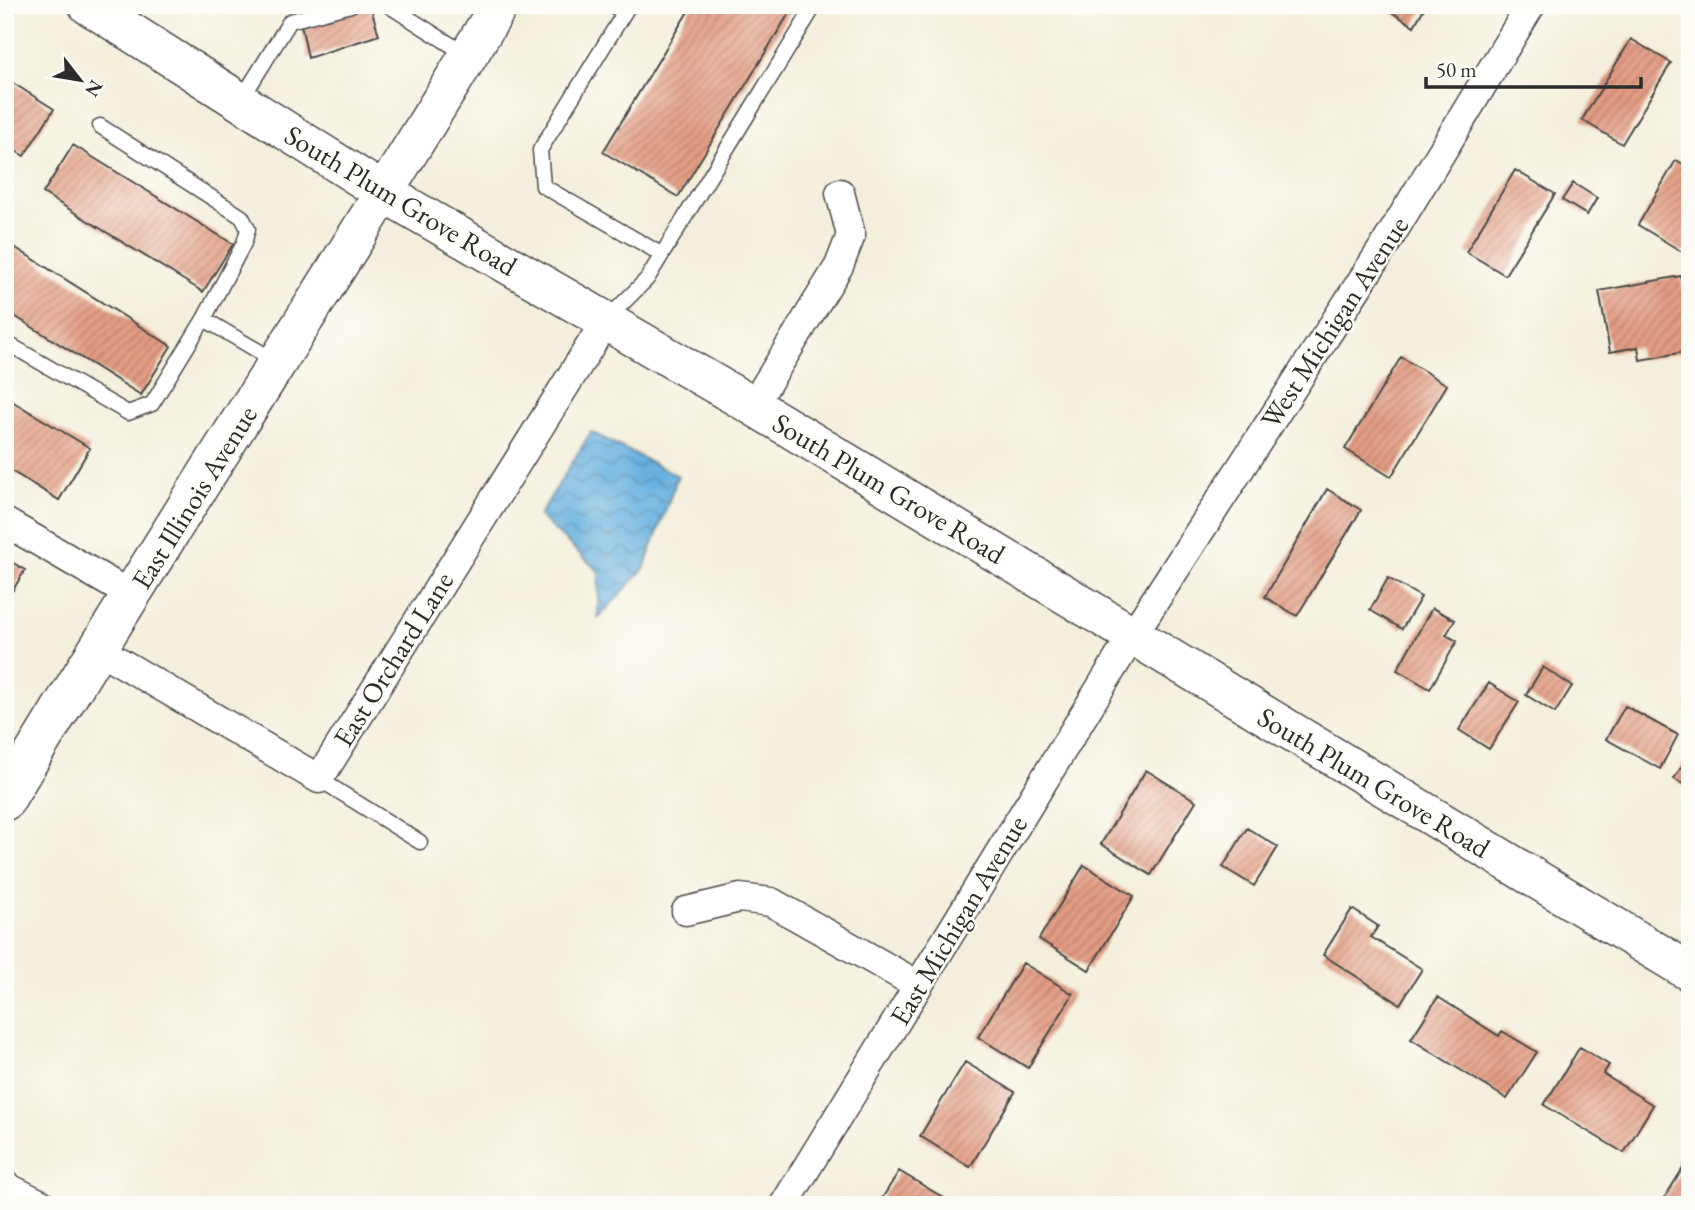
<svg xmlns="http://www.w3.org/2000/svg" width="1695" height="1210" viewBox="0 0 1695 1210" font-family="'EB Garamond',serif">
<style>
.water{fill:url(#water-waves);stroke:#4a6e85;stroke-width:2}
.building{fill:url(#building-hatch)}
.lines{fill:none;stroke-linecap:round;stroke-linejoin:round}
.lane-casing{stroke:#494846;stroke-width:17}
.street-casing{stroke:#494846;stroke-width:31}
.secondary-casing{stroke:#494846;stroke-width:41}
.lane{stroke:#fff;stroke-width:14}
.street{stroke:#fff;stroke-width:28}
.secondary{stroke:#fff;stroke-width:38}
.labels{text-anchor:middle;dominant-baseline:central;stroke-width:5;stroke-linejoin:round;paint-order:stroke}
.street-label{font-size:28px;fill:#2b2b2b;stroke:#fdfcf7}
</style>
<defs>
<pattern id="water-waves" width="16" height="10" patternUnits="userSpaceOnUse" patternTransform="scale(1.75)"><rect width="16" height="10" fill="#68b1df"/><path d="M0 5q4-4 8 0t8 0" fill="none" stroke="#5690b5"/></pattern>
<pattern id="building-hatch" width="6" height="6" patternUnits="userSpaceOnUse" patternTransform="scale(1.75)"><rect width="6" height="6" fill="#e39c83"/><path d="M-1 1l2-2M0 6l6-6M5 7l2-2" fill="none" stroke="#b87f6b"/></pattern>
</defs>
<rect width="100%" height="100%" fill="#fdfcf7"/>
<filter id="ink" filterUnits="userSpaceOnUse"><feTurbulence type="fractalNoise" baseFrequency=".0143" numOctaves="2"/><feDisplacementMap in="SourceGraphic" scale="14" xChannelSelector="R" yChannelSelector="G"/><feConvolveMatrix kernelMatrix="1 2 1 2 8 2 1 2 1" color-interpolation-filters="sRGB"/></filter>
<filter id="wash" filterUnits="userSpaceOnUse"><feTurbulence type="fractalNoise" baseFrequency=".00686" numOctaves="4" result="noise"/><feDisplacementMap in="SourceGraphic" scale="28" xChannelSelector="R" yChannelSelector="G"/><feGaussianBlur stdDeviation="1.57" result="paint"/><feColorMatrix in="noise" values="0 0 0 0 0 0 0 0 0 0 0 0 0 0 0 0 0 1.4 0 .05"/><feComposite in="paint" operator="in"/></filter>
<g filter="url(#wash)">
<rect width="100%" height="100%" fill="#f4efdc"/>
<!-- water -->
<path class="water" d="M591,432l87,44 -34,93 -46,49 1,-46 -60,-56z"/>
<g id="blocks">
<!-- building -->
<path class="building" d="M297,5h73l9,30 -71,23z
M692,5h102l-116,192 -75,-45z
M1380,5h46l-12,21z
M1631,39l40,24 -49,81 -40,-24z
M5,78l49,31 -30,47 -19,-11z
M73,145l160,99 -30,48 -160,-99z
M1676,160l14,8v76l-6,9 -46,-28z
M1515,170l40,24 -50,81 -39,-23z
M1573,183l24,15 -10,17 -25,-15z
M11,245l160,101 -30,49 -136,-85v-56z
M1681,276l9,50v25l-50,9 -2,-13 -28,5 -11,-61z
M1401,357l46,28 -56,92 -46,-28z
M10,400l80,48 -31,52 -54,-33v-60z
M1327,489l34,21 -64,106 -32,-19z
M5,558l20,12 -20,33z
M1388,578l33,19 -19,32 -32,-19z
M1432,608l23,12 -9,15 11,6 -27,48 -33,-19z
M1543,667l29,19 -17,27 -29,-18z
M1489,683l30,19 -30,47 -30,-19z
M1625,706l53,29 -18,34 -54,-30z
M1690,753v35l-16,-9z
M1146,770l50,31 -45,74 -50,-31z
M1247,828l31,19 -24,39 -31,-19z
M1084,865l50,31 -45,74 -50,-31z
M1352,909l26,17 -7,11 51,32 -22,35 -77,-49z
M1023,963l50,31 -45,74 -50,-31z
M1438,997l61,39 3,-5 35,21 -30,47 -96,-60z
M1580,1047l29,18 -6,9 50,31 -29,48 -80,-48z
M965,1062l50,30 -45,75 -50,-31z
M1690,1157v48h-30z
M899,1171l50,30 -3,4h-68z"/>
</g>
</g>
<g filter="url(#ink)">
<use href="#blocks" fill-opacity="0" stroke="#494846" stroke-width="2"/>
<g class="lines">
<defs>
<path id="lane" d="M388,5l79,50
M612,5l12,8
M629,5l-89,145 3,36 118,68
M241,100l49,-79 61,-16
M100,126l142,91 6,12 -4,14 -40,76
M608,318l39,-39 168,-274
M5,342l123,71 24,-9 52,-85 73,43
M319,779l101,63"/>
<path id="street" d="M753,406l86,-140 12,-31 -11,-42
M5,522l126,73
M96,648l223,131 286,-457
M686,911l54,-13 31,4 147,83
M5,1186l38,19
M784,1205l348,-569 256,-396 143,-235"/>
<path id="secondary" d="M88,5l298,189 367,212 937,566
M5,801c160,-268 333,-528 494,-796"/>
</defs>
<!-- lane casing -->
<use href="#lane" class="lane-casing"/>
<!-- street casing -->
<use href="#street" class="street-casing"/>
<!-- secondary casing -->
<use href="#secondary" class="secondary-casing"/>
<!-- lane -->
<use href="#lane" class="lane"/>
<!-- street -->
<use href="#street" class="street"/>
<!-- secondary -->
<use href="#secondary" class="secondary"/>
</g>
</g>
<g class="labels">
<!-- street labels -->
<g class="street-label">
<text transform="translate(401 200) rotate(31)">South Plum Grove Road</text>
<text transform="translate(1334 322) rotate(-57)">West Michigan Avenue</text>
<text transform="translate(889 488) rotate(31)">South Plum Grove Road</text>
<text transform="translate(194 497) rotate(-58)">East Illinois Avenue</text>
<text transform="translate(393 659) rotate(-58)">East Orchard Lane</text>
<text transform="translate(1374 782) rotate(31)">South Plum Grove Road</text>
<text transform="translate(958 920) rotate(-59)">East Michigan Avenue</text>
</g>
</g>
<!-- margin -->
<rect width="1695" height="1210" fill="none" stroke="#fdfcf7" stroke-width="28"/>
<!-- north arrow -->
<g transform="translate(80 80) rotate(121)" stroke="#fdfcf7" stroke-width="5" paint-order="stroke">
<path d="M0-5L12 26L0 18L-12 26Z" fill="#2b2b2b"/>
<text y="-10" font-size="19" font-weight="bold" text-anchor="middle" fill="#2b2b2b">N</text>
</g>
<!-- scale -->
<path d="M1426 77v10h215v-10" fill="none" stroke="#2b2b2b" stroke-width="3.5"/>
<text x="1436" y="77" font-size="21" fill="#2b2b2b" stroke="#fdfcf7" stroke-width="5" paint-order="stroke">50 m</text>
</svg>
